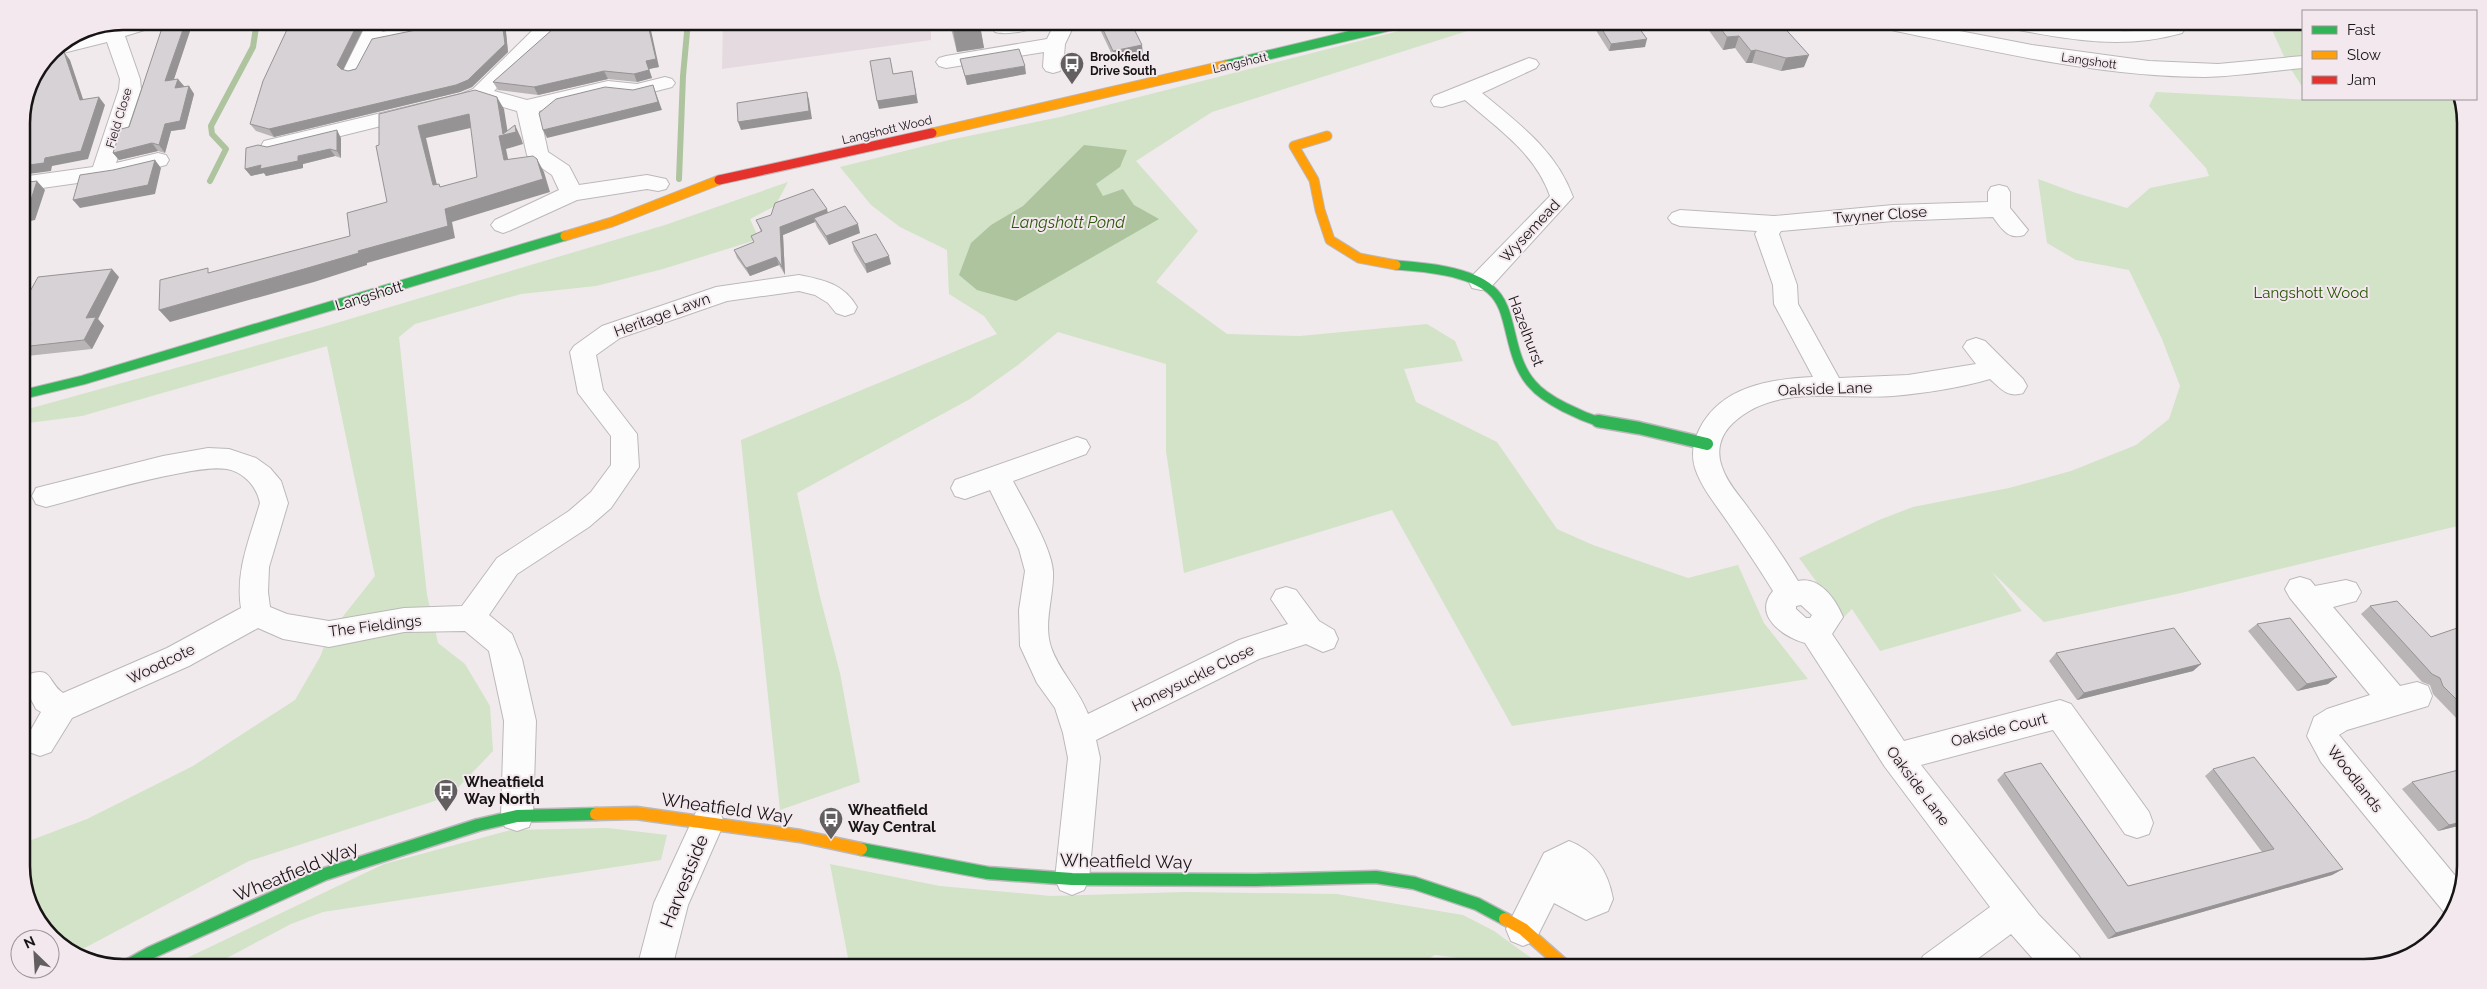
<svg xmlns="http://www.w3.org/2000/svg" width="2487" height="989" viewBox="0 0 2487 989" font-family="Raleway,sans-serif">
<style>
.built{fill:#e5dae0}
.green{fill:#d2e3c7}
.water{fill:#adc49f}
.lines{fill:none;stroke-linecap:round;stroke-linejoin:round}
.stream{stroke:#adc49f;stroke-width:6}
.street-casing{stroke:#bcb8ba;stroke-width:2}
.fast-far1-casing{stroke:#bcb8ba;stroke-width:11}
.fast-casing{stroke:#bcb8ba;stroke-width:15}
.slow-far1-casing{stroke:#bcb8ba;stroke-width:11}
.slow-casing{stroke:#bcb8ba;stroke-width:15}
.jam-casing{stroke:#bcb8ba;stroke-width:11}
.street{fill:#fdfcfc;fill-rule:evenodd}
.fast-far1{stroke:#30b455;stroke-width:9}
.fast{stroke:#30b455;stroke-width:12}
.slow-far1{stroke:#ff9f0a;stroke-width:9}
.slow{stroke:#ff9f0a;stroke-width:12}
.jam{stroke:#e5322d;stroke-width:9}
.wall{fill:#b9b5b7}
.shaded-wall{fill:#969395}
.building{fill:#d7d2d5;stroke:#969395;fill-rule:evenodd}
.labels{text-anchor:middle;dominant-baseline:central;stroke-width:4;stroke-linejoin:round;paint-order:stroke}
.far-poi-label{font-size:12px;font-weight:bold;fill:#171415;stroke:#f2e8ed;text-anchor:start}
.far-street-label{font-size:12px;fill:#171415;stroke:#f2e8ed}
.street-label{font-size:15px;fill:#171415;stroke:#f2e8ed}
.park-label{font-size:15px;fill:#265200;stroke:#f2e8ed}
.poi-label{font-size:15px;font-weight:bold;fill:#171415;stroke:#f2e8ed;text-anchor:start}
.water-label{font-size:16px;font-style:italic;fill:#2c5809;stroke:#f2e8ed}
.near-street-label{font-size:18px;fill:#171415;stroke:#f2e8ed}
.rim{fill:none;stroke:#171415;stroke-width:2.5}
</style>
<rect width="100%" height="100%" fill="#f0eaed"/>
<!-- built -->
<path class="built" d="M723,21h229l-21,6v13l-209,29z"/>
<!-- green -->
<path class="green" d="M1438,21h74l-32,6 -268,85 -76,49 62,70 -42,51 71,52 73,2 127,-12 28,17 8,20 -59,8 12,33 81,40 60,87 36,16 95,33 50,-13 26,58 44,56 -296,47 -120,-216 -208,63 -18,-122v-87l-108,-32 -40,33 -48,34 -173,94 23,104 20,76 20,109 -80,28 -39,-370 256,-106 -13,-18 -35,-22 -2,-44 -47,-23 -29,-22 -31,-38 109,-27 111,-23z
M2268,21h35v67l-16,-25z
M2156,92l155,8 -1,-1h143l9,7 4,11v407l-285,69 -137,29 -52,-50 30,39 -142,40 -28,-42 -9,9 -44,-60 80,-38 34,-13 96,-19 62,-17 65,-26 33,-26 11,-33 -18,-47 -33,-69 -53,-10 -29,-17 -9,-64 38,14 51,15 23,-20 59,-12 -3,-8 -57,-62z
M788,182l-13,24 -25,13 9,20 -96,30 -67,17 -75,8 -106,30 -16,13 28,258 11,48 27,21 25,42 3,45 -43,45 -201,65 -174,92 -33,-25 -21,-55v-29l66,-25 106,-53 102,-66 25,-43 9,-23 46,-58 -48,-230 -245,70 -61,8v-13l302,-84 342,-102z
M608,828l59,7 -6,25 -338,52 -32,12 -83,44h-42l218,-104 127,-34z
M830,864l110,22 111,10 134,-4 152,2 126,21 31,16 51,37h-43l-19,-7 -48,-6 -23,13h-562z"/>
<!-- water -->
<path class="water" d="M1084,145l43,5 -7,17 -24,17 7,12 20,-7 11,16 25,14 -143,82 -39,-11 -18,-15 12,-32 20,-18 32,-19z"/>
<g class="lines">
<!-- stream -->
<path class="stream" d="M679,179l4,-103 5,-55
M210,181l16,-32 -14,-15 -1,-8 42,-79 4,-26"/>
<defs>
<path id="street" d="M132,21h32l-3,4 -36,11 15,43 1,10 -25,74 42,-10 8,2 3,5 -3,5 -46,12 -99,14v-14l72,-10 26,-78 1,-10 -13,-37 -60,15c15,-22 60,-28 85,-36z
M368,21h14l3,4 -3,7 54,-11h42l-3,4 -7,2 -93,18 -15,30 -7,2 -7,-2 -3,-4z
M546,21l8,2 3,4 -3,4 -60,60 33,9 81,-19 29,3 28,-7 7,2 3,4 -3,4 -35,9 -29,-3 -69,18 9,41 21,14 10,19 68,-10 19,4 3,5 -3,5 -8,2 -11,-2 -70,11 -66,30 -8,3 -8,-3 -4,-5 4,-5 64,-30 -7,-15 -22,-15 -3,-5 -10,-44 -35,-10 -210,52 -8,-2 -3,-5 3,-5 197,-47 12,-5 67,-66z
M1006,21h44l-3,4c-15,4 -37,11 -52,7l-3,-4 3,-4z
M1056,21h20l-11,23 -2,23 -3,4 -7,2 -7,-2 -3,-4 1,-15 -98,16 -7,-2 -3,-4 3,-4 7,-2 101,-17z
M1867,21h41l124,24 117,16 69,3 85,-8v12c-33,3 -65,8 -98,9 -110,0 -221,-28 -328,-50l-7,-2z
M1992,21c16,0 32,-1 47,0 41,5 83,17 124,5l-4,-5h20l6,8 -3,4c-63,18 -118,5 -180,-6l-7,-2z
M1529,58l7,2 3,4 -3,4 -54,25c37,31 74,57 91,104l-83,91 -9,2 -9,-2 -3,-6 3,-6 78,-80c-15,-43 -52,-67 -85,-96l-23,7 -8,-1 -3,-5 3,-5z
M1999,185l8,2 3,5v16l18,22 -4,5c-16,5 -22,-6 -31,-18l-100,4 -112,10 -2,3 18,51 1,19 41,74 69,-3 68,-11 -13,-17 4,-6 9,-3 9,3 38,38 4,7 -4,7c-15,5 -22,-4 -33,-14 -31,9 -64,14 -97,17 -53,4 -118,-13 -160,27 -13,12 -17,28 -11,44 5,16 18,29 27,42 17,23 34,47 49,72 22,-5 38,19 45,36l-11,17 72,107 156,-41 11,4 78,108 4,11 -4,11 -12,4 -12,-4 -72,-104 -132,35 118,150 40,41 5,12h-43l-30,-34 -46,34h-47l5,-12 67,-49 -105,-140 -80,-124c-21,-6 -53,-27 -32,-52 -14,-23 -29,-45 -44,-67 -12,-18 -27,-35 -34,-56 -4,-14 -2,-27 5,-40 22,-42 71,-49 113,-51l-39,-73 -1,-19 -18,-51 2,-3 -77,-5 -8,-3 -4,-5 4,-5 8,-3 94,6 119,-11 95,-3v-10l3,-5zM1801,605l11,10 -2,3h-4l-10,-9v-3z
M799,275c25,5 45,9 58,32l-3,6 -9,3 -9,-3 -8,-10 -13,-8 -16,-4 -72,10 -107,37 -24,17 7,35 34,44 2,33 -28,41 -22,19 -72,47 -28,41 23,19 10,25 14,62 -3,95 -4,11 -12,4 -12,-4 -4,-11 3,-95 -15,-70 -24,-20 -61,1 -75,15 -46,-8 -25,-11 -69,38 -117,52 -21,34 -11,4 -11,-4 -5,-10 17,-30 -5,-3 -13,-25 4,-9c26,-10 20,7 36,18l104,-45 74,-40c-6,-37 9,-70 19,-105 -3,-16 -16,-31 -33,-34 -15,-2 -31,1 -46,4 -45,8 -90,22 -135,34l-10,-3 -4,-8 4,-8 127,-32 45,-8 21,1 27,9 14,10 11,13 7,22 -19,64 -1,25 2,15 17,7 42,7 75,-13 58,-2 35,-48 72,-47 22,-19 20,-27v-29l-33,-43 -8,-41 4,-6 28,-20 114,-39z
M1077,437l9,3 4,7 -4,7 -73,27c12,23 39,67 40,91 1,24 -10,51 -2,75 8,24 27,41 37,67l151,-74 49,-16 -17,-25 5,-9 10,-3 10,3 23,31 15,9 4,9 -4,9 -11,4 -17,-8 -47,15 -163,81 4,18 -11,121 -5,11 -12,5 -12,-5 -5,-11 13,-121 -5,-25 -8,-25 -18,-25 -17,-37 -1,-36 6,-39 -6,-22 -29,-59 -25,9 -10,-3 -4,-8 4,-8z
M2300,577l10,3 5,6 31,-6 10,3 5,9 -5,9 -23,6 67,79 17,-4 11,4 4,10 -4,10 -81,24 -8,5 123,149 -4,21 -10,12 -127,-155 -14,-26 7,-19 13,-8 43,-14 -80,-97 -5,-9 5,-9z
M708,808l12,4 4,11 -36,82 -16,63h-35l17,-65 42,-91z
M1569,841c26,10 39,30 44,58l-5,12 -22,9 -32,-17 -19,38 -12,5 -12,-5 -5,-12 38,-76z"/>
<path id="fast-far1" d="M1226,65l185,-44
M1396,265c28,2 74,6 95,25 13,11 16,29 20,45 4,17 9,36 21,49 14,17 49,32 70,39
M21,395l62,-15 482,-144"/>
<path id="fast" d="M1598,421l41,7 68,16
M861,849l127,24 84,6 184,1 120,-3 38,6 63,21 28,15
M123,968l27,-15 175,-79 153,-49 39,-9 79,-2"/>
<path id="slow-far1" d="M932,133l294,-68
M1327,136l-33,10 20,34 6,30 10,30 29,18 37,7
M565,236l47,-14 107,-42"/>
<path id="slow" d="M596,814l40,-1 164,23 61,13
M1505,919l18,10 44,39"/>
<path id="jam" d="M719,180l213,-47"/>
</defs>
<!-- street casing -->
<use href="#street" class="street-casing"/>
<!-- fast-far1 casing -->
<use href="#fast-far1" class="fast-far1-casing"/>
<!-- fast casing -->
<use href="#fast" class="fast-casing"/>
<!-- slow-far1 casing -->
<use href="#slow-far1" class="slow-far1-casing"/>
<!-- slow casing -->
<use href="#slow" class="slow-casing"/>
<!-- jam casing -->
<use href="#jam" class="jam-casing"/>
<!-- street -->
<use href="#street" class="street"/>
<!-- fast-far1 -->
<use href="#fast-far1" class="fast-far1"/>
<!-- fast -->
<use href="#fast" class="fast"/>
<!-- slow-far1 -->
<use href="#slow-far1" class="slow-far1"/>
<!-- slow -->
<use href="#slow" class="slow"/>
<!-- jam -->
<use href="#jam" class="jam"/>
</g>
<!-- wall -->
<path class="wall" d="M291,21h76l-24,49 5,1 157,-49 3,30 -36,35 -12,5 -186,45 -18,-6 -6,-7z
M562,21l97,46 -10,2 3,9 -15,4 -29,-3 -70,16 -40,-5 -5,-8z
M949,21h30l5,27 -27,4z
M1096,21h34l13,33 -29,5z
M1306,21h28l-24,6z
M1590,21h44l11,26 -36,4z
M1702,21h81l1,1 -1,4 21,41 -23,4 -29,-8h-6l-11,-15 -12,2z
M2055,21h64v1l-4,7z
M2134,21h24v1l-14,5z
M193,22l-19,57 10,7v1l5,-1 5,8 -9,35 -14,2 -6,22 -7,-2 -39,9 -6,-7z
M960,59l66,15 -59,11z
M341,138v20l-6,-2 -32,8v4l-37,8 -2,-3 -13,3 -6,-7 22,-22z
M828,213l32,20 -31,12 -12,-18 -2,-5 -32,13 2,40 -6,-10 -29,11 -13,-18 -3,-8 19,-7 8,-11 -5,-12z
M852,242l39,22 -24,9 -13,-22z
M119,277l-21,42 6,7 -12,23 -65,7 -6,-5v-10l4,-7h-4v-30z
M2370,606l61,31 35,-12v99h-4l-29,-30 -3,-9 -8,-3 -61,-68z
M2257,624l71,60 -31,7 -49,-60z
M2056,653l145,11 -8,7 -116,29 -28,-39z
M2213,769l130,100 -11,6 -224,64 -111,-159 7,-7 124,113 134,-34 -57,-76z
M2412,782l54,42 -28,7 -36,-42z"/>
<!-- shaded-wall -->
<path class="shaded-wall" d="M186,21h6l1,1 -22,66 -6,-7z
M359,21h8l-25,51 -5,-7z
M385,21h40l-40,8 -4,-7z
M502,21l3,1 3,30 -36,35 -12,5 -186,45 -5,-8z
M647,21h2l10,46 -10,2 3,9 -15,4 -3,-8 12,-13z
M1310,21h24l-24,6z
M2147,21h11v1l-14,5z
M980,25l4,23 -27,4 -4,-22z
M1739,36l-4,12 -12,2 4,-13z
M1647,39l-2,8 -36,4 2,-7z
M1142,45l1,9 -29,5 -1,-8z
M1756,50l-4,13h-6l5,-12z
M64,52l6,8 16,48 -6,-8z
M1809,55l-5,12 -23,4 5,-13z
M1025,66l1,8 -59,11 -2,-9z
M604,71l4,8 -70,16 -4,-8z
M912,71l6,32 -39,6 -2,-8z
M178,79l6,7 -3,10 -6,-8z
M653,85l9,25 -115,28 -4,-8z
M189,86l5,8 -9,35 -14,2 -6,22 -6,-8 6,-21z
M807,92l2,8 3,19 -71,11 -3,-8z
M99,97l6,8 -17,54 -36,7 -1,5 -30,4v-9l24,-8z
M497,97l7,12 4,25 7,-9 6,13 2,6 -17,5 5,24 -7,-13 -5,-24z
M469,114l6,13 -49,11 14,60 -7,-13 -15,-59z
M337,130l4,8v20l-4,-7z
M152,143l6,8 -39,9 -6,-7z
M330,149l5,7 -32,8v4l-37,8 -2,-3 -13,3 -6,-7z
M537,159l7,13 6,20 -98,30 3,16 -88,25v2l-53,17 -144,40 -11,-12 199,-59 87,-42z
M155,160l6,8 -6,26 -75,14 -7,-8z
M37,181l8,9 -10,30 -14,3v-10z
M827,209l2,8 -15,1 1,4 -32,13 2,40 -3,-8 -2,-40z
M858,224l2,9 -31,12 -3,-9z
M889,256l2,8 -24,9 -2,-9z
M776,257l3,8 -29,11 -4,-8z
M112,269l7,8 -21,42 6,7 -12,23 -8,-9 2,-22z
M2201,664l-8,7 -116,29 7,-7z
M2337,677l-9,7 -31,7 10,-7z
M2466,821v3l-28,7 11,-6z
M2343,869l-11,6 -224,64 8,-6z"/>
<!-- building -->
<path class="building" d="M167,21h19l-21,60 13,-2 -3,9 14,-2 -9,35 -15,3 -6,21 -7,-2 -39,10 8,-24 8,-2 35,-105z
M291,21h68l-22,44 4,4 7,2 8,-2 16,-30 88,-18h42l3,23 -37,36 -12,5 -187,44 -19,-5 13,-43z
M562,21h85l9,38 -10,2 3,9 -15,4 -30,-3 -70,16 -41,-5z
M951,21h28l1,4 -27,5z
M1099,21h31l12,24 -29,6z
M1597,21h37l13,18 -36,5z
M1715,21h68l1,1 -4,1 29,32 -23,3 -30,-8 -5,1 -12,-15 -12,1z
M1019,49l6,17 -60,10 -5,-17z
M64,52l16,48 19,-3 -18,54 -36,7 -1,5 -23,3v-49l8,-33 18,-27z
M890,58l3,16 19,-3 4,24 -39,6 -7,-40z
M653,85l5,17 -115,28 -4,-17 17,-14 49,-12 28,3z
M475,90l22,7 6,37 12,-9 1,7 -17,4 5,24 29,-4 4,3 6,20 -98,30 3,17 -90,25 1,2 -55,16 -145,41 1,-30 48,-12v5l142,-37 -3,-23 40,-11 -11,-56 3,-1v-31zM469,114l8,63 -37,10 -1,-3 -6,1 -15,-59z
M807,92l2,19 -71,11 -1,-19z
M337,130v21l-7,-2 -32,7v5l-38,8 1,-4 -16,4 1,-21 12,-3 9,2z
M155,160l-7,25 -75,15 7,-25 33,-5z
M37,181l-10,31 -6,1v-30z
M813,189l14,20 -47,18 2,40 -6,-10 -30,11 -12,-18 20,-8 -3,-6 11,-5 -6,-11 15,-5 4,-12z
M845,206l13,18 -32,12 -12,-18z
M876,234l13,22 -24,8 -13,-22z
M112,269l-26,49 10,-1 -12,23 -63,7v-6l10,-17 -10,1v-21h2l15,-27z
M2397,601l34,36 35,-12v34h-1l1,1v49l-23,-23 -3,-8 -8,-4 -62,-68z
M2290,618l47,59 -30,7 -50,-60z
M2174,628l27,36 -117,29 -28,-40z
M2254,757l89,112 -227,64 -112,-160 37,-10 87,123 146,-37 -61,-80z
M2466,768v53l-17,4 -37,-43z"/>
<!-- icons -->
<defs>
<symbol id="bus-pin" viewBox="-11 -11 22 30"><path d="M0 17L-7.5 6A9.5 9.5 0 1 1 7.5 6Z" fill="#635f61" stroke="#f2e8ed"/><path d="M-5-6H5V4H4V6H2V4H-2V6H-4V4H-5ZM-3.5-4V0h7V-4ZM-3.5 1.2v1.5H-2V1.2ZM2 1.2v1.5H3.5V1.2Z" fill="#fff"/></symbol>
</defs>
<g fill-rule="evenodd">
<use href="#bus-pin" x="1058" y="50" width="28" height="38"/>
<use href="#bus-pin" x="432" y="777" width="28" height="38"/>
<use href="#bus-pin" x="817" y="805" width="28" height="38"/>
</g>
<g class="labels">
<!-- far-poi labels -->
<g class="far-poi-label">
<text x="1090" y="57">Brookfield<tspan x="1090" dy="14">Drive South</tspan></text>
</g>
<!-- far-street labels -->
<g class="far-street-label">
<text transform="translate(2089 61) rotate(8)">Langshott</text>
<text transform="translate(1240 63) rotate(-13)">Langshott</text>
<text transform="translate(119 118) rotate(-73)">Field Close</text>
<text transform="translate(887 130) rotate(-13)">Langshott Wood</text>
</g>
<!-- street labels -->
<g class="street-label">
<text transform="translate(1880 215) rotate(-4)">Twyner Close</text>
<text transform="translate(1530 231) rotate(-47)">Wysemead</text>
<text transform="translate(369 296) rotate(-17)">Langshott</text>
<text transform="translate(662 315) rotate(-20)">Heritage Lawn</text>
<text transform="translate(1526 331) rotate(69)">Hazelhurst</text>
<text transform="translate(1825 389) rotate(-2)">Oakside Lane</text>
<text transform="translate(375 626) rotate(-7)">The Fieldings</text>
<text transform="translate(161 664) rotate(-26)">Woodcote</text>
<text transform="translate(1193 678) rotate(-26)">Honeysuckle Close</text>
<text transform="translate(1999 730) rotate(-14)">Oakside Court</text>
<text transform="translate(2355 779) rotate(52)">Woodlands</text>
<text transform="translate(1918 786) rotate(53)">Oakside Lane</text>
</g>
<!-- park labels -->
<g class="park-label">
<text x="2311" y="293">Langshott Wood</text>
</g>
<!-- poi labels -->
<g class="poi-label">
<text x="464" y="782">Wheatfield<tspan x="464" dy="17">Way North</tspan></text>
<text x="848" y="810">Wheatfield<tspan x="848" dy="17">Way Central</tspan></text>
</g>
<!-- water labels -->
<g class="water-label">
<text x="1068" y="222">Langshott Pond</text>
</g>
<!-- near-street labels -->
<g class="near-street-label">
<text transform="translate(727 808) rotate(8)">Wheatfield Way</text>
<text transform="translate(1126 861) rotate(1)">Wheatfield Way</text>
<text transform="translate(296 871) rotate(-22)">Wheatfield Way</text>
<text transform="translate(684 881) rotate(-68)">Harvestside</text>
</g>
</g>
<!-- crop -->
<path d="M0 0H2487V989H0ZM123 30H2364A93 93 0 0 1 2457 123V866A93 93 0 0 1 2364 959H123A93 93 0 0 1 30 866V123A93 93 0 0 1 123 30Z" fill="#f2e8ed" fill-rule="evenodd"/>
<path class="rim" d="M123 30H2364A93 93 0 0 1 2457 123V866A93 93 0 0 1 2364 959H123A93 93 0 0 1 30 866V123A93 93 0 0 1 123 30Z"/>
<!-- legend -->
<rect x="2302" y="10" width="175" height="90" fill="#f2e8ed" stroke="#9a9397"/>
<rect x="2312" y="26" width="25" height="8" fill="#30b455" stroke="#9a9397"/>
<text x="2347" y="35" font-size="15" fill="#171415">Fast</text>
<rect x="2312" y="51" width="25" height="8" fill="#ff9f0a" stroke="#9a9397"/>
<text x="2347" y="60" font-size="15" fill="#171415">Slow</text>
<rect x="2312" y="76" width="25" height="8" fill="#e5322d" stroke="#9a9397"/>
<text x="2347" y="85" font-size="15" fill="#171415">Jam</text>
<!-- north arrow -->
<g transform="translate(35 954) rotate(335)"><circle r="24" fill="#f2e8ed" stroke="#9a9397"/>
<path d="M0-4L9 19L0 12L-9 19Z" fill="#635f61"/>
<text y="-8" font-size="14" font-weight="bold" text-anchor="middle" fill="#171415">N</text>
</g>
</svg>
